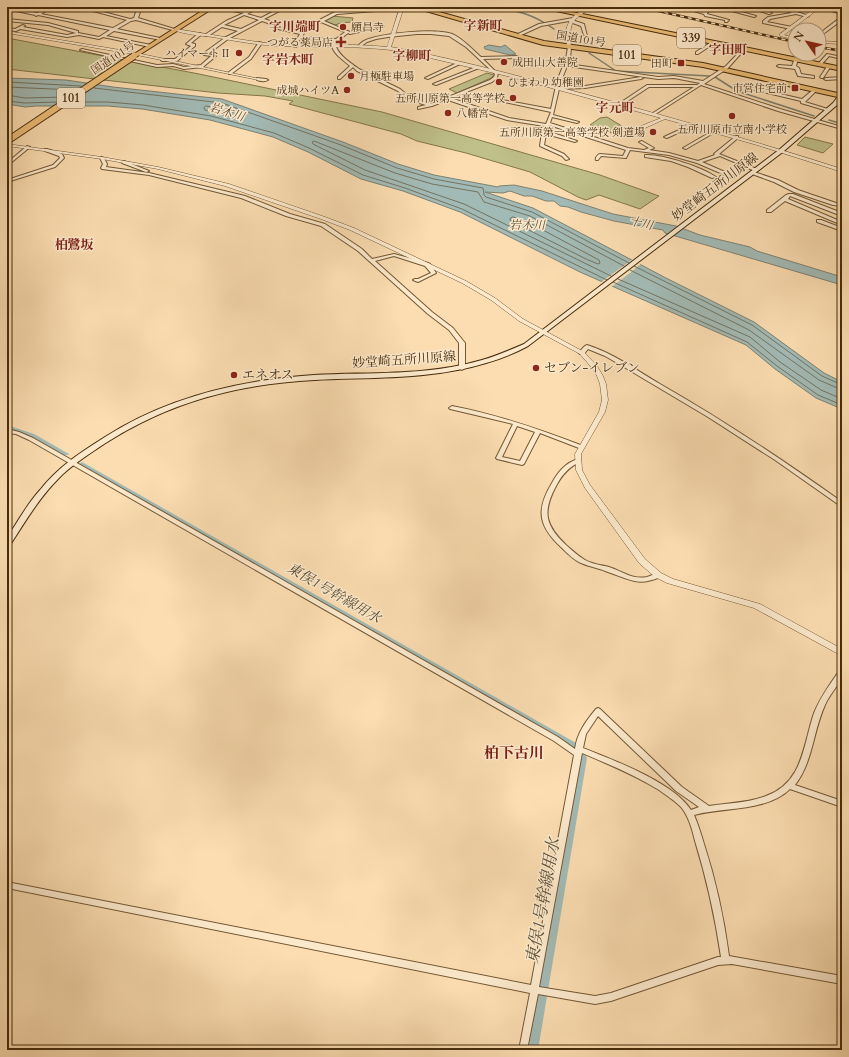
<svg xmlns="http://www.w3.org/2000/svg" width="849" height="1057" viewBox="0 0 849 1057" font-family="Cardo,'Noto Serif JP',serif">
<style>
.green{fill:#c0c08a;stroke:#83764a}
.water{fill:#a2bab5;stroke:#7d8171}
.pier{fill:#fbddb1}
.lines{fill:none;stroke-linecap:round;stroke-linejoin:round}
.shore{stroke:#747360;stroke-width:1}
.stream{stroke:#7d8171;stroke-width:1.5}
.canal{fill:#a2bab5;fill-rule:evenodd}
.minor-casing{stroke:#735834;stroke-width:2}
.tertiary-casing{stroke:#735834;stroke-width:1}
.secondary-casing{stroke:#462c0b;stroke-width:2}
.trunk-casing{stroke:#462c0b;stroke-width:2}
.minor{fill:#fce9cc;fill-rule:evenodd}
.tertiary{fill:#fce9cc;fill-rule:evenodd}
.secondary{fill:#fce9cc;fill-rule:evenodd}
.trunk{fill:#eebe78;fill-rule:evenodd}
.rail-casing{stroke:#462c0b;stroke-width:2.5}
.rail{stroke:#fce9cc;stroke-width:1.5;stroke-dasharray:4;stroke-linecap:butt}
.trunk-bridge-casing{stroke:#462c0b;stroke-width:8;stroke-linecap:butt}
.trunk-bridge{stroke:#eebe78;stroke-width:6}
.poi-dot{fill:#8f2418;stroke:#fce9cc;stroke-width:1.5}
.labels{text-anchor:middle;dominant-baseline:central;stroke-width:3;stroke-linejoin:round;paint-order:stroke}
.far-poi-label{font-size:11px;fill:#462c0b;stroke:#fce9cc;text-anchor:end}
.far-street-label{font-size:11px;fill:#462c0b;stroke:#fce9cc}
.shield{fill:#fce9cc;stroke:#7d6545;stroke-width:1}
.shield-label{font-size:12px;font-weight:bold;fill:#462c0b}
.far-water-label{font-size:12px;font-style:italic;fill:#5d5036;stroke:#fce9cc}
.far-quarter-label{font-size:13px;font-weight:bold;fill:#7a1f14;stroke:#fce9cc}
.street-label{font-size:13px;fill:#462c0b;stroke:#fce9cc}
.poi-label{font-size:13px;fill:#462c0b;stroke:#fce9cc;text-anchor:start}
.water-label{font-size:14px;font-style:italic;fill:#5d5036;stroke:#fce9cc}
.quarter-label{font-size:15px;font-weight:bold;fill:#7a1f14;stroke:#fce9cc}
.near-water-label{font-size:17px;font-style:italic;fill:#5d5036;stroke:#fce9cc}
</style>
<rect width="100%" height="100%" fill="#fbddb1"/>
<filter id="stains"><feTurbulence type="fractalNoise" baseFrequency=".005" numOctaves="4"/><feColorMatrix values="0 0 0 0 .2 0 0 0 0 .09 0 0 0 0 .02 0 0 0 .5 -.17"/></filter>
<radialGradient id="worn" r=".72"><stop offset=".6" stop-color="#630" stop-opacity="0"/><stop offset="1" stop-color="#630" stop-opacity=".3"/></radialGradient>
<!-- green -->
<path class="green" d="M332,16l21,2 -1,4 -11,1 -6,2 -12,-4z
M7,38l187,35 188,39 218,63 59,21 -19,13 -41,-14 -13,5 -8,-3 -48,-25 -64,-19 -49,-12 -16,-7 -112,-30 4,-3 -28,-5 -47,-3 -211,-24z
M487,73l7,2 -3,3 -34,15 -8,-4z
M607,117l18,11 -13,5 -22,-8 10,-7z
M805,137l28,7 -10,9 -26,-8z"/>
<!-- water -->
<path class="water" d="M489,45l12,2 4,-2 11,9 -6,1 -25,-6 -1,-2z
M7,78l59,2 47,7 109,12 121,43 55,22 36,11 64,12 1,-1 15,-1 28,6 71,23 63,12 24,9 50,12 7,4 85,26v8l-177,-52 -2,-3 -49,-9 -33,-9 -13,-5 -8,-1 -6,-5h-8l-14,-5h-8l-14,-5 -7,2 -18,-1 48,16 133,70 88,44 70,51 18,9v27l-26,-11 -41,-29 -29,-24 -166,-73 -120,-60 -57,-21 -42,-12 -53,-27 -35,-15 -63,-17 -68,-11 -34,-3h-72l-11,1 -18,-3z"/>
<!-- pier -->
<path class="pier" d="M633,259l9,4 -12,10 -20,15 -10,-5z"/>
<g class="lines">
<!-- shore -->
<path class="shore" d="M7,82l74,4
M7,87l68,3
M94,88l128,15 119,42 56,23 37,11 49,9 1,7 2,2 46,15 97,51
M7,95l18,3 40,-1
M7,101l18,2 32,-1
M72,102h36l35,3 68,11 63,17 35,15 54,27 42,13 57,21 145,71
M206,106l14,2 21,7 1,3 -2,1 -35,-9 -1,-2z
M513,217l15,5 71,38 1,3 -2,1 -12,-5 -75,-38 -1,-2z
M634,266l118,59 70,51 20,9
M630,270l119,60 70,50 23,10
M611,276l-147,-72 -99,-34 -52,-26 -1,-2 2,-1 81,32 37,11 46,8 6,10 46,14 94,50
M618,279l132,58 30,25 41,28 21,9
M613,282l134,60 30,24 41,29 24,10"/>
<!-- stream -->
<path class="stream" d="M492,9c25,0 42,6 62,20
M589,53l27,18 93,5
M715,77l22,14 77,25
M829,120l13,4"/>
<!-- canal -->
<path class="canal" d="M7,425l27,9 35,20 -1,1h-4l-34,-19 -23,-7z
M82,462l494,281 1,2 -1,2 -3,1 -3,-1 -490,-282 -1,-1z
M583,755l3,1 1,2 -49,292h-10l51,-292 1,-2z"/>
<defs>
<path id="minor" d="M7,7l30,6 11,-6h5l-12,7 72,14 14,-8 -49,-13h6l46,12 4,-1 2,-6 -10,-5h5l9,5 -2,6 40,12 -2,1 -40,-11 -5,1 -14,8 43,9 2,1 -1,1 -47,-9 -8,5 45,9v2h-1l-47,-10 -4,2 -20,-4 -12,2 -47,-8 -4,2 -9,-1v-2l8,1 8,-4 2,1 -2,1 44,8 9,-2 -28,-8 -41,-4v-2l41,4 30,8v2l21,4 11,-7 -72,-15 -2,1 -1,-1 -28,-6z
M209,7h9l29,4 8,-4h5l-13,7 14,4 21,-11h5l-23,12 6,2 6,5 22,5 37,-19 2,-5h4l-3,5 65,-5 1,1 -2,1 -65,5 -13,7 26,11 33,-7 1,1 -2,1 -32,7 -2,-1 -13,10c2,12 16,20 24,26l41,20 11,9 20,6 59,-24 4,-3 1,-3 -29,-27 -17,-11 -18,-2h-14l-29,3 -12,2 -9,3 -7,5h-1v-2c2,-2 4,-4 7,-5 18,-7 68,-12 86,-6 11,5 20,15 29,23l37,-1 1,1 -2,1 -34,1 13,13h2l-1,6 -5,4 -41,16 58,20 37,6 5,-12 -56,-12 2,-1 54,10 6,-28 9,-22 2,-12 3,1 -1,11 -2,5 90,13 16,-1 29,5 23,-15 18,-19h1v2l-17,19 -24,16 76,25 62,18v2l-64,-18 -77,-26 -47,30h-1v-2l41,-26h-45l-29,19 -3,-1 30,-20h50l3,-2 -26,-5 -16,1 -91,-13 -6,15 -1,6 25,-1 56,-9 2,1 -2,1 -56,9 -26,1 -6,26 26,7 -2,1 -25,-6 -2,6 78,25 16,2 5,-2 -10,-6 3,-1 12,7 -5,2 20,3 29,8 17,-6 -1,-1 1,-1 21,-17h2v2l-19,16 38,15v2h-2l-35,-15 -18,6 32,14v1l-2,1 -35,-15 -28,-8 -39,-5 -4,8 -25,-2 -3,4h-2c-1,-2 2,-6 4,-6l23,2 3,-6 -77,-25 -2,6 30,10 -2,1 -29,-8 -2,11 20,9 5,5 -3,1 -4,-4 -22,-10 2,-14 2,-6 -37,-6 -59,-20 -16,6 -14,3v-2l8,-2 -17,-5 -11,-9 -41,-20 -4,-4 -13,12h-2v-2l12,-11c-8,-7 -17,-12 -19,-23l3,-2 -34,-2 -4,8h-2l-1,-1 7,-12 -26,-6 -6,-5 -6,-2 -34,18 -20,15 8,2 -13,11 -19,2 -11,-3 -16,1 -77,-17 2,-1 75,16 16,-1 11,3 17,-2 10,-9 -7,-1v-2l22,-16 12,-6 -16,-4 -14,9h-2v-2l20,-13 18,-8zM244,15l15,5 -18,9 -17,-4zM321,22l24,10 -9,7 -34,-2 2,-4 -2,-1z
M680,7h6l18,5 7,-5h4l-8,6v1l22,6 -2,2h-2v-2l-20,-4 -1,-2z
M717,7h6l33,9 -2,1z
M748,7h6l18,6 -3,1z
M776,7h6l27,9 -2,1 -11,-3 -26,5 -3,3 25,5 1,1 -2,1 -28,-6v-2l5,-4 24,-4z
M817,7h6l19,5v2z
M841,17h1v3l-23,17v-3z
M573,18l2,1 -3,1 12,4 3,12 -3,-1 -3,-9 -11,-4 -1,-1 -28,5 -22,10 -3,-1 23,-11z
M199,33l3,1 -11,9 4,1v2l-18,15h-15l-1,-1 2,-1h12l16,-13 -5,-2z
M713,41l3,1 -18,12h-2v-2z
M259,42l3,1 -11,16 -20,15h-2v-2l20,-15z
M827,54l15,3v2l-13,-3 -8,9h-2v-2z
M795,58l3,1 -2,7 3,2 2,6 13,2v2l-16,-2 -3,-7 -16,-2 -2,-1 2,-1 13,1z
M457,63l3,1 -32,15 -3,-1z
M828,65l3,1 -8,12h-2l-1,-1z
M476,67l3,1 -43,17 -3,-1z
M842,77v2l-16,1 -2,-1 2,-1z
M257,78l9,1 2,1c-3,2 -8,1 -11,0z
M750,87l52,12 12,-10h2v2l-11,11 26,8 -3,1 -27,-8v-2l-51,-12z
M692,124l3,1 -28,13 -3,-1z
M714,130l3,1 -31,18 -3,-1z
M27,146l3,1 -23,19v-3z
M45,149h2l15,5 2,4 -9,9 -48,15v-2l46,-15 7,-7 -1,-2 -14,-5z
M645,155c17,-1 57,12 71,22l-4,1 -24,-11 -17,-6 -26,-4z
M101,157l3,1 3,6 -1,3 43,6 96,23 45,18 35,10 37,25 10,10 22,-5 34,9 2,1 6,9 -18,9 -5,-2 2,-1h3l13,-6 -6,-7 -31,-10 -19,5 57,51 21,16 12,15v25l-3,2 -3,-2v-25l-10,-13 -21,-16 -70,-63 -37,-25 -35,-10 -45,-18 -92,-23 -47,-6 -1,-1 2,-4 -3,-6z
M122,161h2l25,10 -3,1 -24,-9z
M752,172h2l24,8 20,10 38,13 6,1v2l-9,-1 -39,-13 -20,-10 -22,-8z
M789,194h4l49,19v3l-52,-20 -2,3 54,23v3l-57,-24 -14,11h-4v-2l19,-15z
M817,220h4l21,8v3l-25,-9z
M587,345c26,8 49,25 73,39 63,36 123,76 182,118v5l-67,-47 -67,-43 -84,-50 -19,-11 -17,-7 -4,5h-4l-1,-1c2,-3 5,-7 8,-8z
M452,406c46,9 87,23 131,40l1,1 -3,2 -2,-1 -39,-15 -16,31 -2,1 -25,-6 -1,-1 17,-34 -29,-7 -34,-8 -1,-1zM517,426l18,6 -15,29 -18,-4z
M7,429l12,3 14,6 525,299 17,12c2,-16 11,-28 21,-40l2,-1 2,1 82,78 27,19c18,-3 39,-3 57,-10 36,-13 37,-48 47,-80 5,-15 15,-29 24,-42l3,-4 2,-1c0,4 0,7 -1,9 -4,10 -12,17 -16,27 -12,26 -12,57 -30,80l47,16v6l-52,-18c-24,23 -66,18 -96,26 4,9 7,19 10,29 12,37 20,74 25,112l113,20v8l-110,-20 -14,1 -107,36 -16,3 -57,-10 -11,56h-8l11,-57 -523,-105v-6l524,103 43,-230 -20,-14 -525,-301 -13,-6 -9,-1zM598,716l78,75 23,16 -8,3c-18,-28 -78,-50 -108,-62l3,-14zM582,753c26,11 53,22 77,37 7,5 16,11 22,17 8,10 11,22 14,34 12,39 20,76 26,116h-3l-107,36 -16,3 -56,-9z
M578,459l3,2 -1,1c-12,5 -19,14 -25,26 -13,25 -9,38 11,57 6,5 12,11 19,15 7,4 16,5 24,7 12,4 24,13 38,10 4,-1 7,-3 11,-4l3,2 -1,2c-22,10 -31,2 -52,-5 -9,-4 -18,-5 -27,-9 -7,-3 -13,-9 -19,-15 -23,-21 -27,-37 -10,-65 6,-11 13,-20 26,-24z"/>
<path id="tertiary" d="M400,7h4l-13,40c77,14 152,36 227,56 75,21 150,42 224,66v3l-85,-27 -92,-26 -20,9h-4v-2l20,-8 -150,-41 -106,-25c-42,-7 -83,-4 -125,-6 -23,-1 -45,-5 -67,-9 -10,-1 -31,-3 -39,-7l2,-1c33,5 67,12 101,15 36,2 73,-1 110,3z
M586,7h5c-20,16 -22,13 -20,41l-3,1c-6,-21 0,-31 18,-42z
M816,7h5l-37,28 11,3v2l-15,-4v-2z
M7,31l125,21 128,27 -2,1 -126,-26 -125,-21z
M819,41l23,1v2l-23,-1z
M7,144l95,13 56,10 71,17 96,33 29,11 112,53 29,17 28,21 61,33 13,14 6,10 3,8 2,16 -3,12 -24,42 1,16 8,15 55,74 16,14 12,6 87,25 82,45v7l-88,-48 -87,-25 -12,-6 -16,-14 -54,-75 -9,-18 -1,-16 24,-42 3,-12 -2,-16 -3,-8 -5,-8 -12,-14 -61,-33 -28,-21 -29,-17 -112,-53 -29,-11 -96,-33 -67,-17 -56,-10 -95,-13z"/>
<path id="secondary" d="M839,95h3v3l-5,7 -53,46 -256,195c-13,7 -27,13 -42,17 -55,17 -114,14 -171,17 -78,4 -146,22 -211,64 -16,11 -33,21 -46,35 -19,19 -33,43 -48,66l-3,1c0,-3 -1,-7 0,-9 1,-4 5,-7 7,-10 8,-13 16,-26 26,-37 18,-23 41,-38 65,-53 62,-40 135,-57 209,-62 55,-3 114,1 168,-15 14,-4 28,-10 42,-16l256,-195 53,-46z"/>
<path id="trunk" d="M208,7h7l-79,50 -5,-1z
M412,7h9l123,34 159,22 139,31v4l-139,-31 -160,-22z
M537,7h11l294,60v4z"/>
</defs>
<!-- minor casing -->
<use href="#minor" class="minor-casing"/>
<!-- tertiary casing -->
<use href="#tertiary" class="tertiary-casing"/>
<!-- secondary casing -->
<use href="#secondary" class="secondary-casing"/>
<!-- trunk casing -->
<use href="#trunk" class="trunk-casing"/>
<!-- minor -->
<use href="#minor" class="minor"/>
<!-- tertiary -->
<use href="#tertiary" class="tertiary"/>
<!-- secondary -->
<use href="#secondary" class="secondary"/>
<!-- trunk -->
<use href="#trunk" class="trunk"/>
<defs>
<path id="rail" d="M641,7l154,35
M819,47l23,4"/>
</defs>
<!-- rail casing -->
<use href="#rail" class="rail-casing"/>
<!-- rail -->
<use href="#rail" class="rail"/>
<defs>
<path id="trunk-bridge" d="M7,141l127,-85"/>
</defs>
<!-- trunk-bridge casing -->
<use href="#trunk-bridge" class="trunk-bridge-casing"/>
<!-- trunk-bridge -->
<use href="#trunk-bridge" class="trunk-bridge"/>
</g>
<!-- markers -->
<g class="poi-dot">
<circle cx="343" cy="27" r="4"/>
<path d="M339 36h4v4h4v4h-4v4h-4v-4h-4v-4h4z"/>
<circle cx="239" cy="53" r="4"/>
<circle cx="504" cy="62" r="4"/>
<rect x="677" y="59" width="8" height="8" rx="2"/>
<circle cx="351" cy="76" r="4"/>
<circle cx="499" cy="82" r="4"/>
<rect x="791" y="84" width="8" height="8" rx="2"/>
<circle cx="347" cy="90" r="4"/>
<circle cx="513" cy="98" r="4"/>
<circle cx="448" cy="113" r="4"/>
<circle cx="732" cy="116" r="4"/>
<circle cx="653" cy="132" r="4"/>
<circle cx="536" cy="368" r="4"/>
<circle cx="234" cy="375" r="4"/>
</g>
<g class="labels">
<!-- far-poi labels -->
<g class="far-poi-label">
<text x="351" y="27" text-anchor="start">願昌寺</text>
<text x="333" y="42">つがる薬局店</text>
<text x="231" y="53">ハイマートⅡ</text>
<text x="512" y="62" text-anchor="start">成田山大善院</text>
<text x="673" y="63">田町</text>
<text x="359" y="76" text-anchor="start">月極駐車場</text>
<text x="507" y="82" text-anchor="start">ひまわり幼稚園</text>
<text x="787" y="88">市営住宅前</text>
<text x="339" y="90">成城ハイツA</text>
<text x="505" y="98">五所川原第一高等学校</text>
<text x="456" y="113" text-anchor="start">八幡宮</text>
<text x="732" y="129" text-anchor="middle">五所川原市立南小学校</text>
<text x="645" y="132">五所川原第一高等学校 剣道場</text>
</g>
<!-- far-street labels -->
<g class="far-street-label">
<text transform="translate(581 39) rotate(9)">国道101号</text>
<text transform="translate(113 58) rotate(-34)">国道101号</text>
</g>
<!-- shield labels -->
<g class="shield">
<rect x="677" y="28" width="28" height="20" rx="3"/>
<rect x="613" y="45" width="28" height="20" rx="3"/>
<rect x="57" y="88" width="28" height="20" rx="3"/>
</g>
<g class="shield-label">
<text x="691" y="38">339</text>
<text x="627" y="55">101</text>
<text x="71" y="98">101</text>
</g>
<!-- far-water labels -->
<g class="far-water-label">
<text transform="translate(227 112) rotate(17)">岩木川</text>
<text transform="translate(641 223) rotate(12)">十川</text>
<text x="527" y="225">岩木川</text>
</g>
<!-- far-quarter labels -->
<g class="far-quarter-label">
<text x="483" y="26">字新町</text>
<text x="295" y="27">字川端町</text>
<text x="728" y="50">字田町</text>
<text x="412" y="56">字柳町</text>
<text x="288" y="60">字岩木町</text>
<text x="615" y="108">字元町</text>
<text x="74" y="245">柏鷺坂</text>
</g>
<!-- street labels -->
<g class="street-label">
<text transform="translate(715 187) rotate(-37)">妙堂崎五所川原線</text>
<text transform="translate(404 360) rotate(-4)">妙堂崎五所川原線</text>
</g>
<!-- poi labels -->
<g class="poi-label">
<text x="544" y="368">セブン-イレブン</text>
<text x="242" y="375">エネオス</text>
</g>
<!-- water labels -->
<g class="water-label">
<text transform="translate(334 593) rotate(30)">東俣1号幹線用水</text>
</g>
<!-- quarter labels -->
<g class="quarter-label">
<text x="514" y="753">柏下古川</text>
</g>
<!-- near-water labels -->
<g class="near-water-label">
<text transform="translate(543 901) rotate(-80)">東俣1号幹線用水</text>
</g>
</g>
<!-- margin -->
<rect width="849" height="1057" fill="none" stroke="#fbddb1" stroke-width="24"/>
<rect x="8" y="8" width="833" height="1041" fill="none" stroke="#462c0b" stroke-width="2"/>
<rect x="12" y="12" width="825" height="1033" fill="none" stroke="#462c0b"/>
<!-- north arrow -->
<g transform="translate(807 42) rotate(304)"><circle r="19" fill="#fce9cc" stroke="#b39d7f"/>
<path d="M0-3L7 15L0 10L-7 15Z" fill="#8f2418"/>
<text y="-6" font-size="11" font-weight="bold" text-anchor="middle" fill="#462c0b">N</text>
</g>
<rect width="100%" height="100%" filter="url(#stains)"/>
<rect width="100%" height="100%" fill="url(#worn)"/>
</svg>
